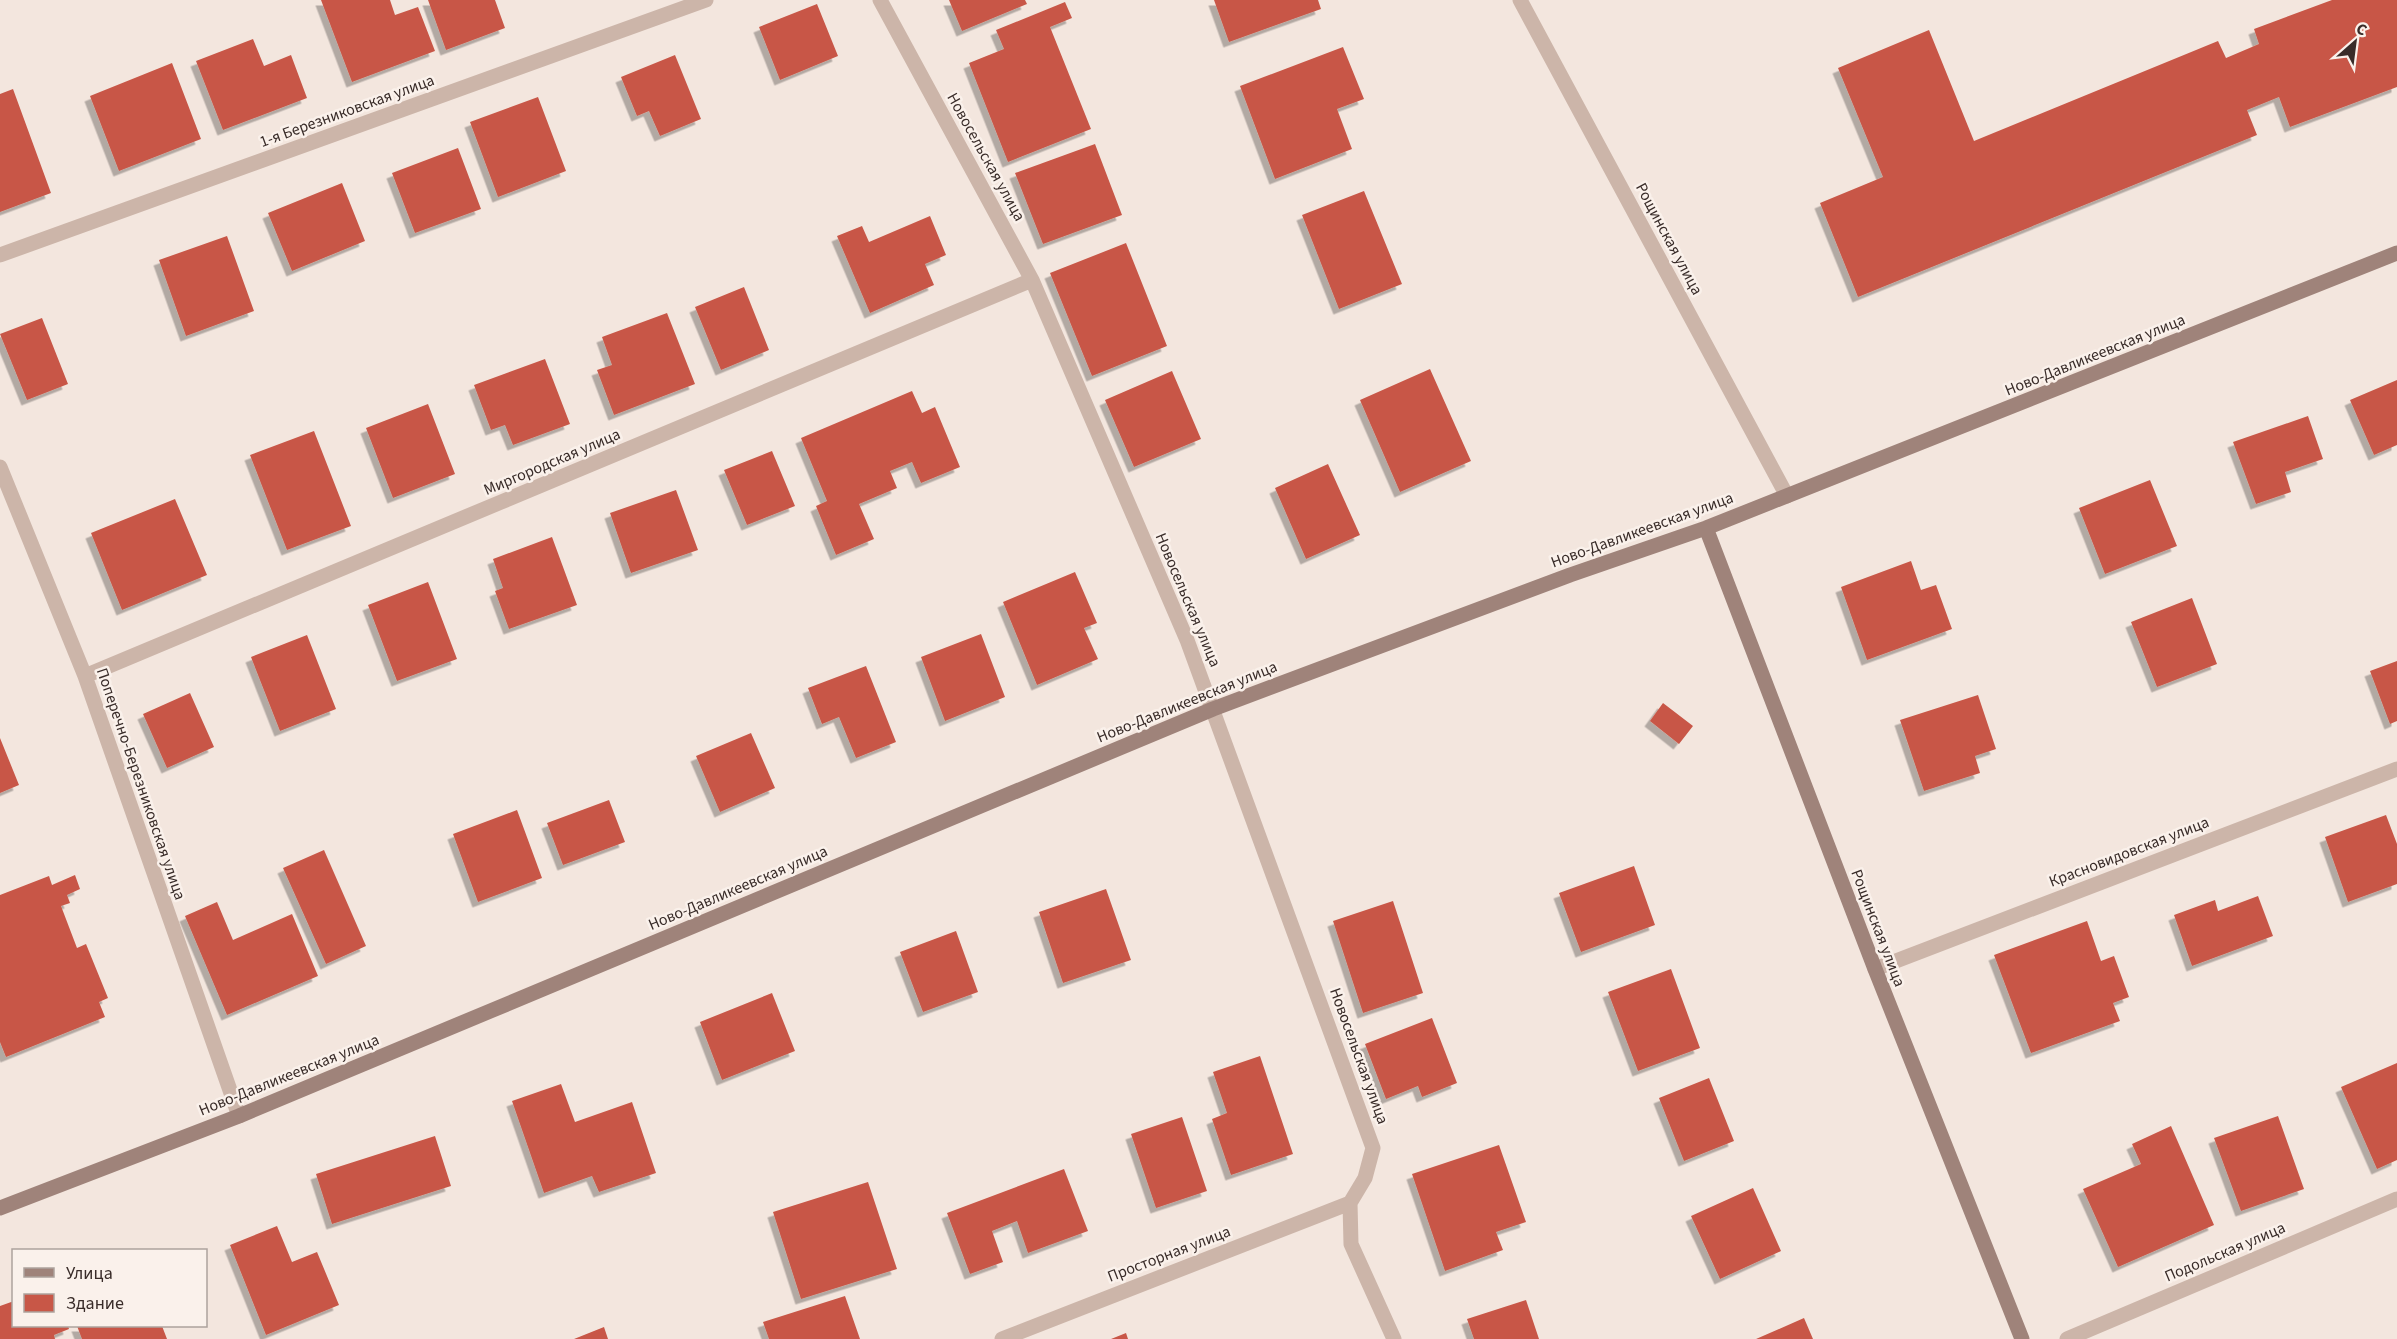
<svg xmlns="http://www.w3.org/2000/svg" width="2397" height="1339" font-family="'Source Sans 3',sans-serif">
<style>
.building{fill:#c85747;filter:url(#shadow)}
.lines{fill:none;stroke-linecap:round;stroke-linejoin:round}
.street{stroke:#ccb5a9;stroke-width:15}
.secondary{stroke:#9f837a;stroke-width:15}
.labels{text-anchor:middle;dominant-baseline:central;stroke-width:5;stroke-linejoin:round;paint-order:stroke}
.street-label{font-size:16px;fill:#392c29;stroke:#faf1eb}
</style>
<defs>
<filter id="shadow"><feDropShadow dx="-5.5" dy="5.5" stdDeviation="0" flood-color="#0004"/></filter>
</defs>
<rect width="100%" height="100%" fill="#f3e6de"/>
<!-- building -->
<path class="building" d="M321 0H390L395 15 418 7 435 51 352 82Z
M428 0H495L505 28 446 50Z
M949 0H1025L1027 4 962 31Z
M1214 0H1318L1321 9 1229 42Z
M2332 0H2397V87L2290 127 2279 97 2247 110 2257 135 1858 297 1820 203 1883 177 1838 68 1929 30 1974 141 2218 41 2226 58 2259 44 2254 29Z
M1065 2 1072 18 1050 27 1091 129 1008 162 969 63 1004 49 996 30Z
M817 4 838 56 780 80 759 27Z
M253 39 264 66 291 55 307 98 223 130 196 61Z
M1343 47 1364 99 1337 109 1352 149 1275 179 1240 86Z
M675 55 701 119 660 136 649 111 637 116 621 77Z
M172 63 201 139 119 171 90 96Z
M13 89 51 193 0 212V94Z
M538 97 566 171 498 197 470 122Z
M1095 144 1122 215 1043 244 1015 173Z
M458 148 481 209 415 233 392 173Z
M342 183 365 241 292 271 268 213Z
M1364 191 1402 284 1339 309 1302 215Z
M930 216 946 255 925 264 934 285 870 313 837 236 862 226 869 242Z
M227 236 254 311 186 336 159 260Z
M1126 243 1167 346 1092 376 1050 273Z
M744 287 769 350 721 370 695 307Z
M667 313 695 384 614 415 597 370 612 365 602 337Z
M42 318 68 384 27 400 0 334Z
M545 359 570 424 513 445 505 425 491 430 474 385Z
M1430 369 1471 461 1400 492 1360 400Z
M1172 371 1201 439 1134 467 1105 400Z
M2397 380V445L2374 455 2350 400Z
M912 391 922 413 935 407 960 467 921 483 912 462 890 471 897 488 859 504 874 539 836 555 816 506 827 501 801 438Z
M428 404 455 474 393 498 366 428Z
M2308 416 2323 459 2285 472 2291 492 2256 504 2233 442Z
M314 431 351 526 287 550 250 455Z
M772 451 795 506 747 525 724 470Z
M1328 464 1360 535 1306 559 1275 488Z
M2150 480 2177 546 2105 574 2079 508Z
M676 490 698 550 631 573 610 513Z
M175 499 207 575 122 610 91 533Z
M552 537 577 605 509 629 495 591 503 588 493 559Z
M1911 561 1921 590 1936 585 1952 629 1867 660 1841 587Z
M1075 572 1097 623 1084 628 1098 659 1037 685 1003 602Z
M428 582 457 659 397 681 368 605Z
M2192 598 2217 664 2157 687 2131 622Z
M981 634 1005 697 945 721 921 657Z
M307 635 336 709 280 731 251 657Z
M2397 661V721L2390 724 2370 671Z
M866 666 896 742 856 758 839 717 822 724 808 688Z
M190 693 214 747 167 768 143 714Z
M1978 695 1996 749 1975 756 1980 773 1924 791 1900 720Z
M1663 703 1693 726 1679 744 1650 721Z
M751 733 775 788 720 812 696 756Z
M0 738 19 785 0 793Z
M609 800 625 842 563 865 547 823Z
M517 810 542 878 478 902 453 834Z
M2386 815 2397 844V884L2348 902 2325 837Z
M324 850 366 946 326 964 283 868Z
M1634 866 1655 925 1581 952 1559 893Z
M75 875 80 889 67 895 70 903 61 906 77 948 86 944 108 998 99 1002 105 1017 6 1057 0 1042V895L49 876 52 885Z
M1106 889 1131 960 1063 983 1039 912Z
M2258 896 2273 936 2192 966 2174 915 2215 900 2218 911Z
M1393 901 1423 993 1363 1013 1333 921Z
M217 902 233 940 292 914 318 976 227 1015 185 916Z
M2087 921 2101 961 2114 956 2129 997 2113 1003 2120 1021 2031 1053 1994 955Z
M956 931 978 992 923 1012 900 952Z
M1671 969 1700 1048 1638 1071 1608 992Z
M772 993 795 1051 722 1080 700 1022Z
M1432 1018 1457 1083 1422 1097 1418 1086 1386 1099 1365 1044Z
M1260 1056 1293 1154 1231 1175 1212 1119 1227 1113 1213 1072Z
M2397 1063V1160L2377 1169 2341 1087Z
M1709 1078 1734 1141 1684 1161 1659 1098Z
M561 1084 575 1122 632 1102 656 1173 599 1192 592 1176 544 1193 512 1101Z
M2278 1116 2304 1189 2241 1211 2214 1138Z
M1182 1117 1207 1191 1156 1208 1131 1134Z
M2171 1126 2214 1225 2118 1267 2083 1189 2141 1164 2132 1144Z
M435 1136 451 1186 332 1224 316 1174Z
M1499 1145 1526 1222 1496 1232 1503 1250 1445 1271 1412 1174Z
M1064 1169 1088 1231 1028 1253 1017 1221 992 1231 1003 1262 970 1274 947 1213Z
M868 1182 897 1269 801 1299 773 1212Z
M1753 1188 1781 1251 1720 1279 1691 1216Z
M277 1226 292 1262 317 1252 339 1305 266 1335 230 1245Z
M845 1296 860 1339H769L763 1322Z
M1526 1300 1539 1339H1474L1467 1319Z
M14 1301V1326H68L69 1329 54 1335 55 1339H0V1306Z
M1804 1318 1813 1339H1756Z
M77 1326H162L167 1339H82Z
M604 1327 608 1339H574Z
M1126 1333 1128 1339H1111Z"/>
<g class="lines">
<!-- street -->
<path class="street" d="M880 0 1032 280 1187 640 1373 1148 1365 1178 1350 1203 1351 1244 1394 1339
M1520 0 1787 496
M0 255 706 0
M0 467 85 676 239 1116
M85 676 1032 280
M1875 969 2397 769
M1002 1339 1350 1203
M2067 1339 2397 1199"/>
<!-- secondary -->
<path class="secondary" d="M1706 528 1875 969 2022 1339
M0 1208 239 1116 1213 709 1570 575 1706 528 2397 253"/>
</g>
<g class="labels">
<!-- street labels -->
<g class="street-label">
<text transform="translate(347 111) rotate(-20)">1-я Березниковская улица</text>
<text transform="translate(986 157) rotate(61)">Новосельская улица</text>
<text transform="translate(1669 239) rotate(62)">Рощинская улица</text>
<text transform="translate(2095 355) rotate(-22)">Ново-Давликеевская улица</text>
<text transform="translate(552 462) rotate(-23)">Миргородская улица</text>
<text transform="translate(1642 530) rotate(-20)">Ново-Давликеевская улица</text>
<text transform="translate(1188 600) rotate(67)">Новосельская улица</text>
<text transform="translate(1187 702) rotate(-22)">Ново-Давликеевская улица</text>
<text transform="translate(141 784) rotate(71)">Поперечно-Березниковская улица</text>
<text transform="translate(2129 852) rotate(-21)">Красновидовская улица</text>
<text transform="translate(738 888) rotate(-23)">Ново-Давликеевская улица</text>
<text transform="translate(1878 928) rotate(69)">Рощинская улица</text>
<text transform="translate(1359 1056) rotate(70)">Новосельская улица</text>
<text transform="translate(289 1075) rotate(-22)">Ново-Давликеевская улица</text>
<text transform="translate(2225 1252) rotate(-23)">Подольская улица</text>
<text transform="translate(1169 1254) rotate(-21)">Просторная улица</text>
</g>
</g>
<!-- legend -->
<rect x="12" y="1249" width="195" height="78" fill="#faf1eb" stroke="#ada29d" stroke-width="1.5"/>
<rect x="24" y="1268" width="30" height="9" fill="#9f837a" stroke="#ada29d" stroke-width="1.5"/>
<text x="66" y="1279" font-size="18" fill="#392c29">Улица</text>
<rect x="24" y="1294" width="30" height="18" fill="#c85747" stroke="#ada29d" stroke-width="1.5"/>
<text x="66" y="1309" font-size="18" fill="#392c29">Здание</text>
<!-- north arrow -->
<g transform="translate(2355 42) rotate(28)" stroke="#faf1eb" stroke-width="4.5" paint-order="stroke">
<path d="M0-4.5L10 22L0 15L-10 22Z" fill="#392c29"/>
<text y="-9" font-size="16" font-weight="bold" text-anchor="middle" fill="#392c29">С</text>
</g>
</svg>
